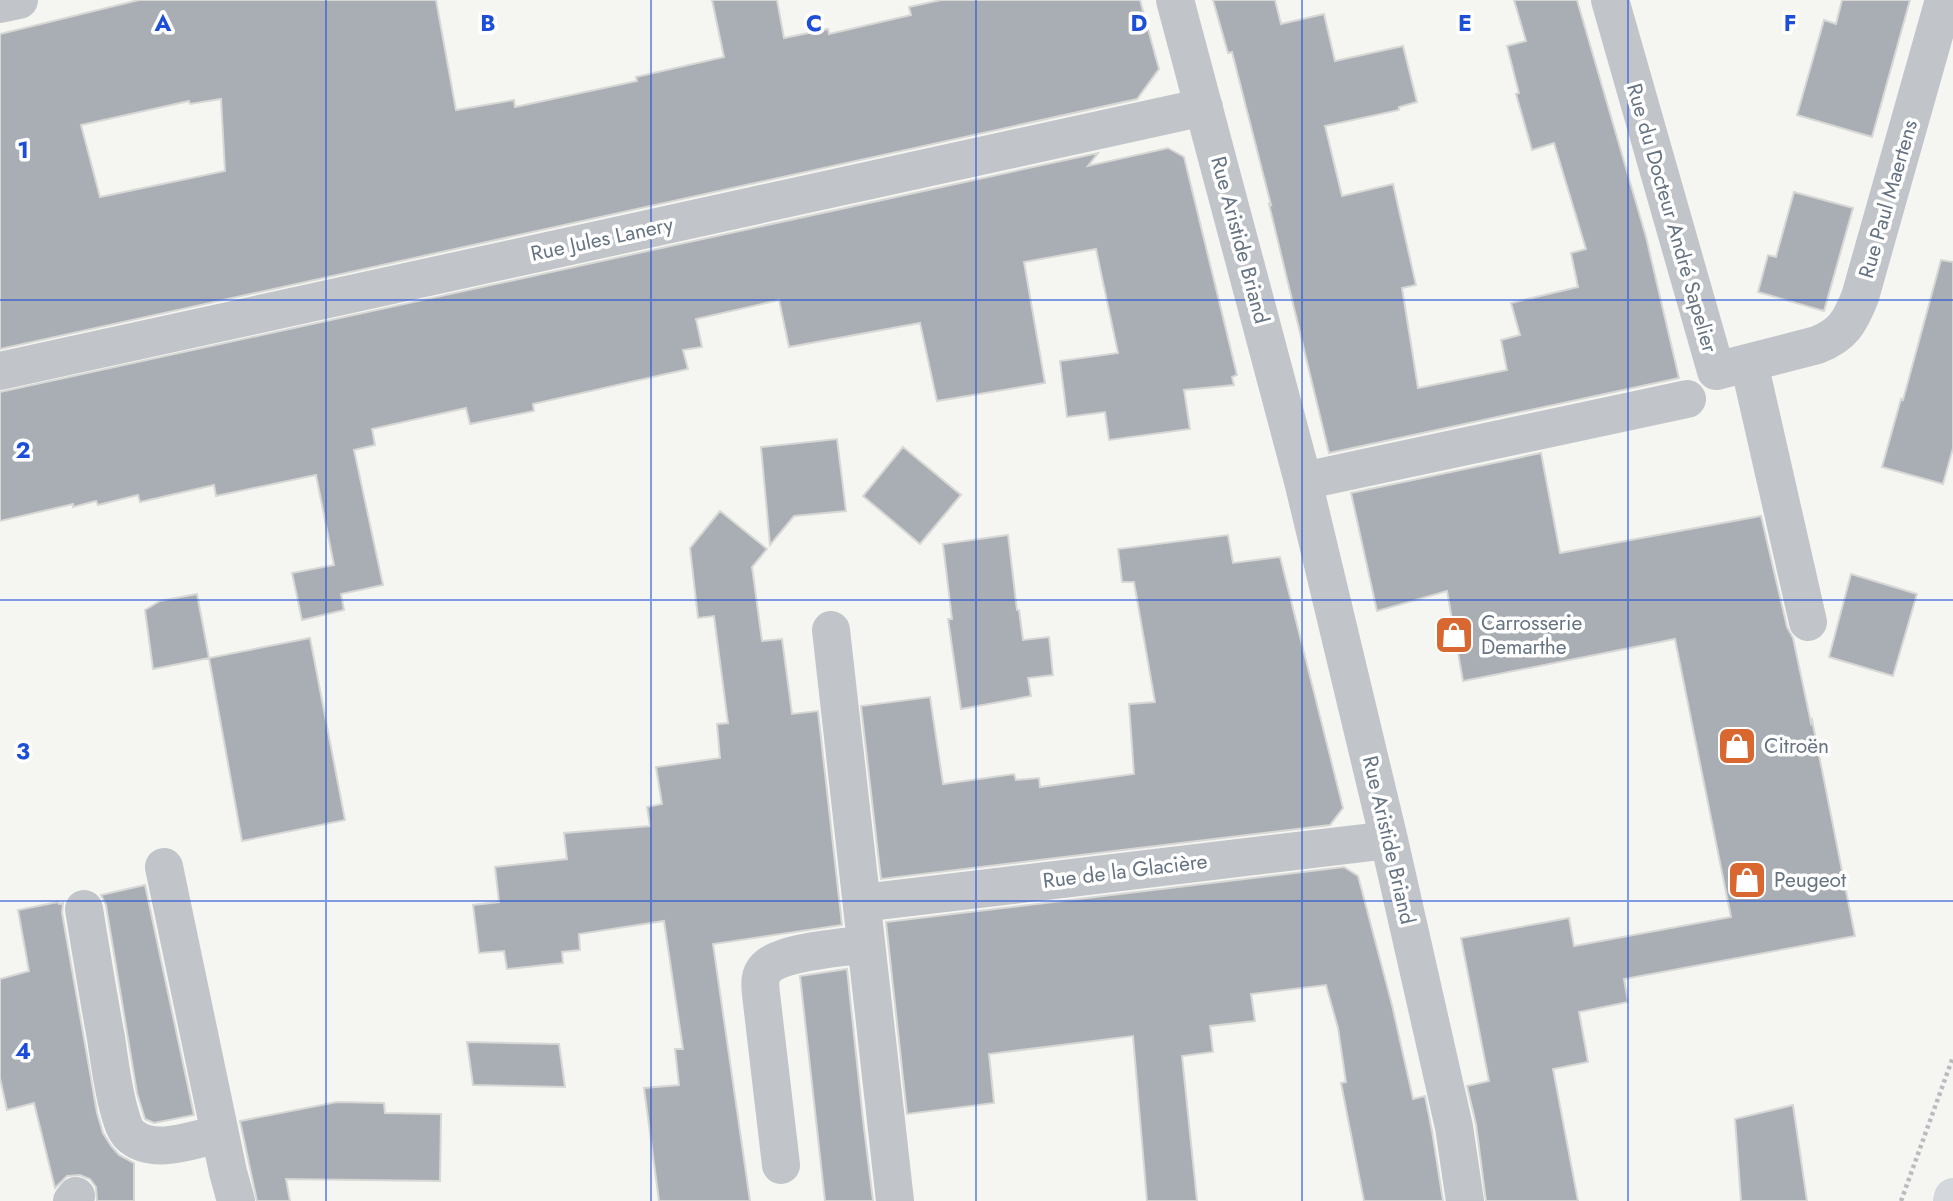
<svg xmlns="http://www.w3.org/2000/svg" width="1953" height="1201" font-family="Jost,sans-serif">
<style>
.building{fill:#a8aeb4;stroke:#d7d7d5;stroke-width:2;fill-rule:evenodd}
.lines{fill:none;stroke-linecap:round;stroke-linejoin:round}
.path{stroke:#b9bbbe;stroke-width:4.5;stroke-dasharray:3.5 3.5;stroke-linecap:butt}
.minor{stroke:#c1c4c8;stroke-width:38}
.major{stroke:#d4d8dc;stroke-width:38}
.grid{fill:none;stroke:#1d4ed8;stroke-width:2;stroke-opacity:0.55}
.labels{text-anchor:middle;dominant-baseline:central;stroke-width:7;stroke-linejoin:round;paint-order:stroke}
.street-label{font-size:21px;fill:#667382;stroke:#fff}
.poi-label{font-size:21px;fill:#667382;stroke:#fff;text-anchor:start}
.grid-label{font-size:23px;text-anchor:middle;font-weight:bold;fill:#1d4ed8;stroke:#fff;stroke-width:7;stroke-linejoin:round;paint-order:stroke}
</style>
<rect width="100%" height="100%" fill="#f5f6f2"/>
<!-- building -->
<path class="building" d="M139 0H436L456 110 514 100 515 107 637 81 636 77 724 57 712 0H777L784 38 828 29 829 34 911 15 909 7 941 0H1140L1159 69 1137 99 0 349V34ZM221 99 225 171 100 197 81 125 189 101 190 104Z
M1213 0H1275L1281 24 1324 14 1335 61 1403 46 1417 102 1399 107V110L1325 126 1342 196 1393 184 1416 285 1402 288 1418 388 1507 370 1501 340 1520 335 1511 303 1578 287 1571 253 1586 249 1554 143 1532 150 1516 94 1519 93 1507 46 1526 41 1514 0H1577L1646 237 1679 378 1329 453 1269 204 1271 205 1232 52 1228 53Z
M1842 0H1910L1872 137 1797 115 1824 20 1836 24Z
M1168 148 1184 157 1237 375 1232 377 1234 385 1184 390 1190 429 1109 440 1105 412 1067 417 1060 361 1118 353 1096 249 1024 262 1045 383 937 401 920 323 789 347 779 300 696 319 702 347 683 350 688 369 533 404 534 411 470 424 466 408 372 429 375 445 354 450 383 585 341 594 344 610 302 620 292 573 334 565 316 475 216 496 214 485 140 502 138 495 98 505 96 501 73 507V504L0 521V392L1098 153 1088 166Z
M1794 192 1853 208 1824 311 1758 292 1768 255 1776 257Z
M1941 260 1953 262V448L1943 484 1882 467 1901 399 1903 400Z
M837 439 846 511 794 516 770 545 761 447Z
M903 447 961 495 920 544 863 496Z
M1541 453 1560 553 1761 516 1787 627 1793 638 1811 723 1812 720 1855 936 1624 979 1628 1002 1579 1012 1588 1062 1553 1069 1578 1201H1486L1476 1124 1467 1086 1489 1081 1461 938 1569 918 1574 946 1731 917 1675 639 1463 681 1447 591 1377 611 1351 493Z
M720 511 767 549 752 567 762 641 782 639 792 714 818 711 842 925 713 944 750 1201H659L644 1088 679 1085 675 1049H683L664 921 579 934 580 950 562 952 563 963 507 969 504 951 479 953 473 905 499 902 495 867 567 859 564 833 650 826 647 807 662 804 656 767 720 758 717 724 728 723 714 616 698 618 690 548Z
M1008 535 1017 610H1019L1023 640 1049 637 1053 675 1028 678 1031 696 961 709 948 619H952L943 544Z
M1228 535 1233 563 1280 557 1343 808 1330 825 881 879 861 706 930 697 943 784 1014 774 1016 780 1039 778 1040 787 1134 774 1129 704 1155 702 1134 582H1122L1118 549Z
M1851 574 1917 594 1893 676 1829 657Z
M197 594 209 658 153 669 145 610 160 601Z
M310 638 345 820 242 841 209 658Z
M1344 867 1358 876 1392 1005 1413 1099 1425 1096 1432 1131 1443 1201H1364L1341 1083 1346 1082 1338 1028 1326 985 1251 994 1255 1021 1210 1026 1213 1052 1182 1056 1197 1201H1147L1133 1036 989 1054 994 1103 907 1114 886 922Z
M145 885 194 1115 154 1123 145 1119 137 1093 106 905 101 895Z
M58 902 59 904 63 903 62 913 97 1113 103 1133 111 1146 119 1155 134 1163V1201H97L96 1187 90 1179 80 1175 67 1176 55 1188 34 1103 7 1110 0 1078V979L29 971 18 910Z
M847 969 863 1120 873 1201H825L800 976Z
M467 1042 559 1044 565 1087 473 1085Z
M337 1102 384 1103 385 1113 441 1114 440 1181 286 1179 290 1201H257L240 1121Z
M1793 1105 1807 1201H1741L1735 1119Z"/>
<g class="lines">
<!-- path -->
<path class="path" d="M1901 1201 1953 1057"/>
<!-- minor -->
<path class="minor" d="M1175 0 1303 481 1389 840 1454 1127 1465 1201
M1610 0 1716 371 1817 345C1843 335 1850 322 1860 297L1944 0
M0 4 19 0
M1749 363 1808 622
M0 371 1204 107
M1303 481 1687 399
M831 630 895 1201
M164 867 228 1172 236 1201
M862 903 1389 840
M84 909C91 952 98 995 106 1038 110 1064 113 1092 121 1117 123 1124 126 1132 131 1136 155 1156 194 1139 220 1134
M781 1165 761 994C760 985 759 975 766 968 782 951 842 948 866 944
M72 1201 76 1196"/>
<!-- major -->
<path class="major" d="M1952 1201 1953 1197"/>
</g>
<!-- grid -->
<path class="grid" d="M326 0V1201M651 0V1201M976 0V1201M1302 0V1201M1628 0V1201M0 300H1953M0 600H1953M0 901H1953"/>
<!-- icons -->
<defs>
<symbol id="shop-square" viewBox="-11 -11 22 22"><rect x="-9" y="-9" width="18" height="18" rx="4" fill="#d86730" stroke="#fff"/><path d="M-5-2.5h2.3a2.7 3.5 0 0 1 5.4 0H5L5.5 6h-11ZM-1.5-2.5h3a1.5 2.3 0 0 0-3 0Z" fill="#fff"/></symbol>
</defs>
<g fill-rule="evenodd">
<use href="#shop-square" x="1432" y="613" width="44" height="44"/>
<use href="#shop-square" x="1715" y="724" width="44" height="44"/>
<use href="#shop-square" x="1725" y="858" width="44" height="44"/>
</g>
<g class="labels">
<!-- street labels -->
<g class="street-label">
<text transform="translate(1888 199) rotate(-74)">Rue Paul Maertens</text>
<text transform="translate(1672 218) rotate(74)">Rue du Docteur André Sapelier</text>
<text transform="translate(602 239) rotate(-12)">Rue Jules Lanery</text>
<text transform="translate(1240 240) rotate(75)">Rue Aristide Briand</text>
<text transform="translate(1389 840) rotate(77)">Rue Aristide Briand</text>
<text transform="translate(1125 871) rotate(-7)">Rue de la Glacière</text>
</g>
<!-- poi labels -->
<g class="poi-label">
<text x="1481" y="623">Carrosserie<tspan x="1481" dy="24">Demarthe</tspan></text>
<text x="1764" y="746">Citroën</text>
<text x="1774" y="880">Peugeot</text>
</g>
</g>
<g class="grid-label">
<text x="163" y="31">A</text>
<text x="488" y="31">B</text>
<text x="814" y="31">C</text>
<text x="1139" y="31">D</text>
<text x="1465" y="31">E</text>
<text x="1790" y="31">F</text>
<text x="23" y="158">1</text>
<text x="23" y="458">2</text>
<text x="23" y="759">3</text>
<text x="23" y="1059">4</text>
</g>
</svg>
